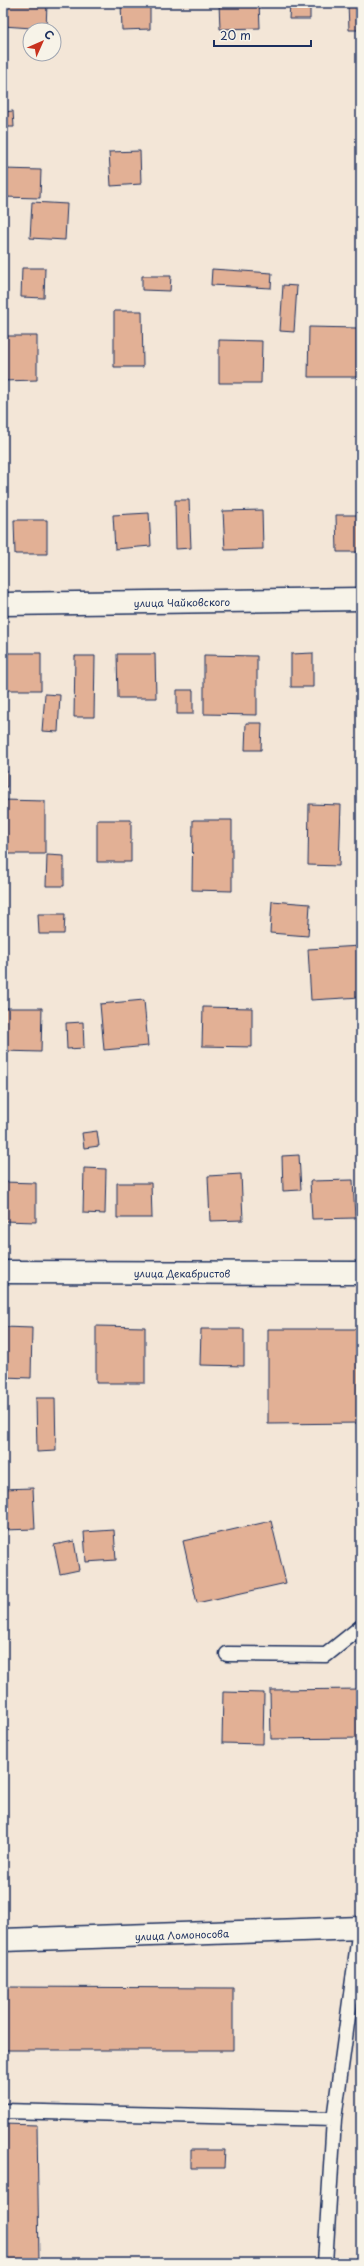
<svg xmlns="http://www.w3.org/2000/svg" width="364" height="2266" font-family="'Playpen Sans',sans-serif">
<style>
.building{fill:#e2b095;stroke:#1b2f5e}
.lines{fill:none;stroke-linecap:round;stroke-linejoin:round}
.service-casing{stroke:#1b2f5e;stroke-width:17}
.minor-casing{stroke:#1b2f5e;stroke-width:25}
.service{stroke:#f7f3e8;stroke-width:14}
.minor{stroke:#f7f3e8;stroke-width:22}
.labels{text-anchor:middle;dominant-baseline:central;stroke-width:3.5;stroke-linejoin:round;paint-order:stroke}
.street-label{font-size:10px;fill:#1b2f5e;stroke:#f7f3e8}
</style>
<rect width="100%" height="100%" fill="#f3e6d7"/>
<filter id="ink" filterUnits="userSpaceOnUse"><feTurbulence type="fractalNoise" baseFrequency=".025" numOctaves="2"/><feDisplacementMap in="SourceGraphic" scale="8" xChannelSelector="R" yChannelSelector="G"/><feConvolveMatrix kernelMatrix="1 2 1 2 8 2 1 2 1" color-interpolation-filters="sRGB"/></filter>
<g filter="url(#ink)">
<!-- building -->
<path class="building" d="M3 3H47L46 29 3 26Z
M121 3H150V29L122 30Z
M219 3H259L260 28 220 29Z
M290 3H310V19H289Z
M348 3H361V30H349Z
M13 111 14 127H3V112Z
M140 151 141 184 111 186 109 152Z
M3 169 41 170 40 198 3 197Z
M32 202 67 204 65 240 30 238Z
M22 268H45L44 298 21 297Z
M212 269 272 273 271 288 211 285Z
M142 276H171L170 291 142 290Z
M283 285 297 286 294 332 280 331Z
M114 311H142L143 367H114Z
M309 327 357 328V377H308Z
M3 336H37V380L3 381Z
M219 340 262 341 261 383H219Z
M175 500H189L191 548 176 549Z
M262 510 263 549 225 550 223 511Z
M149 513 151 546 115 549 113 515Z
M336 515H361V552H337Z
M14 520H47V554H15Z
M3 653H41V690H3Z
M313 653V687H291V654Z
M117 654H155L156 698H118Z
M204 655 257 656V715L204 714Z
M75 656H95L94 717H74Z
M177 690H193V714H177Z
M45 694 60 695 58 732 42 731Z
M246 723H262L261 750H245Z
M3 771H7V787H3Z
M3 800 45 801V854H3Z
M309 804 341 805 339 866 308 865Z
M97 820H131V862H97Z
M193 820H232V891L192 890Z
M47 855 64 856V886H46Z
M272 901 310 904 308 936 270 933Z
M38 914H65L64 934H39Z
M361 946V997L311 1000 308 949Z
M144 1000 148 1046 104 1050 100 1004Z
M203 1007 252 1008V1047L202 1046Z
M3 1008H42L41 1052 3 1051Z
M83 1022 84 1048 67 1049 66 1023Z
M97 1131 99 1146 84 1148 82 1133Z
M299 1155 301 1190 283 1191 282 1156Z
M84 1168 106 1169 105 1214 83 1213Z
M241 1174 243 1220 210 1221 208 1176Z
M353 1180 355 1218 312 1219 310 1181Z
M3 1182 36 1183V1222L3 1221Z
M117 1183H151L152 1218H117Z
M96 1326 145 1327V1383H96Z
M3 1327 32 1328 31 1378 3 1377Z
M201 1329H244V1366L200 1365Z
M268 1329H359L361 1423 268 1424Z
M359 1329H361V1416Z
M36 1398H55L56 1451 37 1452Z
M33 1488 35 1529 3 1530V1489Z
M271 1521 286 1583 197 1603 183 1541Z
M114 1530 116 1560 86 1562 84 1532Z
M74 1541 79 1570 60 1574 54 1545Z
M361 1689V1738L271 1739 270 1690Z
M223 1692 264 1693 263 1744 222 1743Z
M3 1987 233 1988V2050H3Z
M3 2124 37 2125 39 2263H3Z
M191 2150H225L224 2168H191Z"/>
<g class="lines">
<defs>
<path id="service" d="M227 1654 326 1655 361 1627
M3 2111 334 2119
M325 2263 334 2119 360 1928"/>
<g id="minor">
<path id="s1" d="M3 604 361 599"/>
<path id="s2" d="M3 1272 361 1273"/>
<path id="s3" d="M3 1940 361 1928"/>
</g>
</defs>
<!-- service casing -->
<use href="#service" class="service-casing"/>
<!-- minor casing -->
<use href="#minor" class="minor-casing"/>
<!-- service -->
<use href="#service" class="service"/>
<!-- minor -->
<use href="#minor" class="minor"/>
</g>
</g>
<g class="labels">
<!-- street labels -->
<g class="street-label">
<text stroke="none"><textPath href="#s1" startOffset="179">улица Чайковского</textPath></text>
<text stroke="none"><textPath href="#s2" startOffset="179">улица Декабристов</textPath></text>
<text stroke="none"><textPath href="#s3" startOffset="179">улица Ломоносова</textPath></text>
</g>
</g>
<!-- margin -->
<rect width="364" height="2266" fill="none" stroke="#f7f3e8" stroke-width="16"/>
<rect x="8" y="8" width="348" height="2250" fill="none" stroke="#1b2f5e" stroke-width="1.5" filter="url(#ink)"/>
<!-- north arrow -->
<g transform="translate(42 42) rotate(45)"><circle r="19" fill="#f7f3e8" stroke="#9fa5b1"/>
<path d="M0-3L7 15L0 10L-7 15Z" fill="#c8321e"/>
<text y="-6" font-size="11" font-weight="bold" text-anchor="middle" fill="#1b2f5e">С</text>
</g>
<!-- scale -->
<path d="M214 40v6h97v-6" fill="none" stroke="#1b2f5e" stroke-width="2"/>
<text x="220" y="40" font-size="12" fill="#1b2f5e" stroke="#f7f3e8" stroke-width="3" paint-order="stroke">20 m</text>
</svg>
